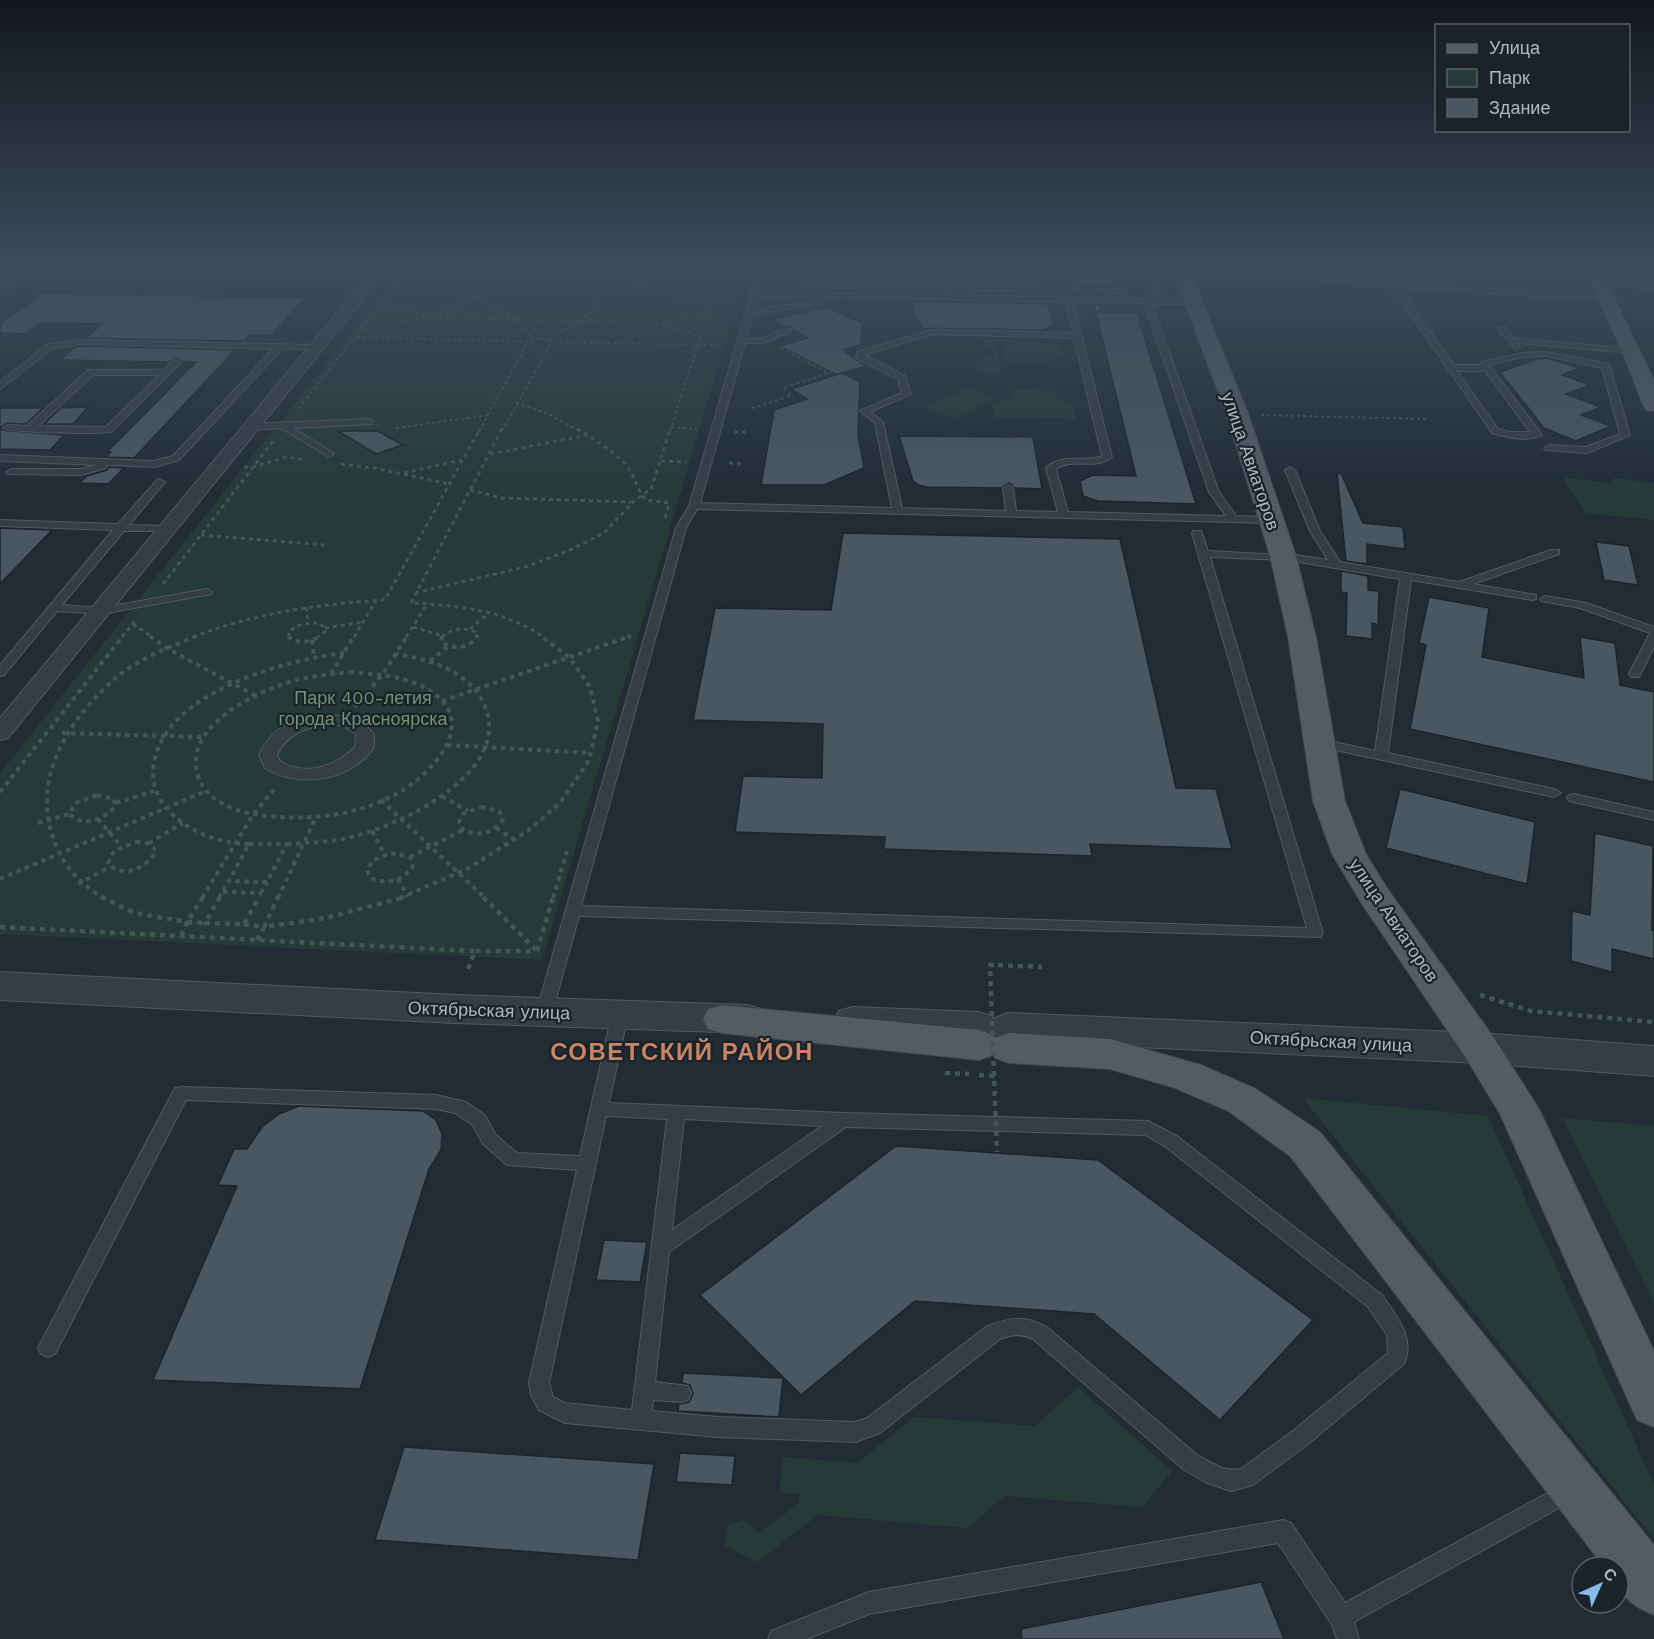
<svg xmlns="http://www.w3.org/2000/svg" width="1654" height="1639" font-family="'Work Sans',sans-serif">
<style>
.green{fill:#263a38}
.building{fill:#4a5660;stroke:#1c242c;stroke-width:1.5}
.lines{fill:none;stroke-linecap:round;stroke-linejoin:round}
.service-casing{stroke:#525b63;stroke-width:2}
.pedestrian-casing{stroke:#525b63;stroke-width:2}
.minor-casing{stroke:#525b63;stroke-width:2}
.tertiary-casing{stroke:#525b63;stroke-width:2}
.primary-casing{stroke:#3e464f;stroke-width:2}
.path-far3{stroke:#455657;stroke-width:2;stroke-dasharray:3 3;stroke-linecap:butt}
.path-far2{stroke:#455657;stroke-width:3;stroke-dasharray:4 4;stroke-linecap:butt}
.path-far1{stroke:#455657;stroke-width:4;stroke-dasharray:4.5 4.5;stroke-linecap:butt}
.path{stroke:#455657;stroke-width:4.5;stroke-dasharray:5 5;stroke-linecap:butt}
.service{fill:#353d45;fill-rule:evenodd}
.pedestrian{fill:#353d45;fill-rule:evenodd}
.minor{fill:#353d45;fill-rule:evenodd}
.tertiary{fill:#353d45;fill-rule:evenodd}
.primary{fill:#535c65;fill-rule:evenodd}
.path-bridge{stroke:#455657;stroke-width:4.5;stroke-dasharray:5 5;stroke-linecap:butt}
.labels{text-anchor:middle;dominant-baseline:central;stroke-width:4.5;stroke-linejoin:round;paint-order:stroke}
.street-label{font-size:18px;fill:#afb8c2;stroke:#1a222a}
.park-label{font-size:18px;fill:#709675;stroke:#1a222a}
.district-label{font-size:24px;font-weight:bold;letter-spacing:1.5px;fill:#c98563;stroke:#1a222a}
</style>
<rect width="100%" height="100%" fill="#212c35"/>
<!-- green -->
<path class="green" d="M404 266H748L542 960 0 934V773Z
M982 339H996L1001 375 977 374 976 361 997 353 982 347Z
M1009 341 1059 344 1064 355 1047 362 1006 364 1004 344Z
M968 388 997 399 953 418 924 407Z
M1012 390 1055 391 1056 399 1074 407 1076 419 996 418 993 416V405L1012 397Z
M1562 477 1612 483 1613 478 1654 483V520L1586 513Z
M1303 1098 1488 1116 1654 1484V1539Z
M1562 1118 1654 1126V1304Z
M1078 1387 1172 1471 1143 1507 1004 1496 968 1528 818 1515 757 1562 724 1545 728 1525 744 1520 759 1533 799 1503V1494L779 1493 783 1457 858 1463 914 1417 1035 1426Z"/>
<!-- building -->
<path class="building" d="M1084 266H1123L1112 287 1073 285Z
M916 272 1039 274 1043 285 915 283Z
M42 293 306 298 271 335H250L244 341 86 338 102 324 40 323 26 334 0 333V324Z
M913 301 1048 304 1054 324 1044 330 923 328 912 311Z
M1094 305H1102L1098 312 1137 313 1196 504 1098 501 1083 496 1080 481 1093 475 1136 476Z
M826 307 862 323 861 345 843 350 866 366 842 373 860 382 858 435 864 468 824 485H761L774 410 807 399 791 389 842 373 837 375 780 346 808 338 795 331 790 326 786 327 771 320Z
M81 346 235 350 134 458 106 457 111 452H107L196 362H183L175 358 169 362 60 360 75 347Z
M1547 358 1580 368 1562 375 1590 385 1566 394 1601 407 1581 415 1611 426 1576 441 1544 428 1500 372 1537 359Z
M88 407 73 424H44L61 408Z
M0 408H43L26 424 7 423 1 427 2 430 64 435 50 450 0 449Z
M338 431H378L403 445 376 454Z
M899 436 1033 437 1042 489 1015 488 1009 483 1001 488 927 487 918 485 913 481Z
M109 467 124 468 108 484 79 483 87 476 107 470Z
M1341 473 1363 523 1403 527 1405 549 1367 544V564L1346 561 1337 474Z
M0 528 52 530 0 584Z
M843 533 1120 539 1176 788 1216 789 1232 849 1090 844 1092 856 884 849 885 837 735 832 743 776 822 778 823 724 693 720 715 608 831 610Z
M1596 542 1629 546 1638 585 1604 580Z
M1341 571 1368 576V590L1379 591 1378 625 1372 623V639L1346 636 1347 593 1341 592Z
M1429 597 1489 608 1482 657 1584 678 1580 637 1615 643 1620 685 1654 692V782L1410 729 1426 645 1419 643Z
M1400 789 1535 822 1527 884 1386 848Z
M1595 833 1653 846 1652 930 1654 931V959L1612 949V972L1571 961 1572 911 1590 915Z
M299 1106 423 1111 436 1120 442 1134 441 1150 429 1169 360 1389 153 1380 237 1186 218 1185 234 1149H247L262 1127 279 1114Z
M896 1146 1098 1160 1313 1320 1220 1420 1094 1314 915 1301 801 1395 700 1295Z
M604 1240 647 1242 640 1282 596 1280Z
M683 1373 783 1378 779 1417 678 1411 679 1404 689 1402 693 1394 690 1385 682 1383Z
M404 1447 654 1464 638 1560 375 1540Z
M680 1453 735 1456 732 1485 676 1482Z
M1261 1582 1284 1639H1022L1021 1629Z"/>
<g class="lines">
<defs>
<path id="service" d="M178 266H194L147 274 17 279 13 277 17 275 147 270Z
M757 266H764L759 292 1124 298 1121 293 832 288 798 285 795 275 803 266H809L803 275 804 281 832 284 1123 289 1131 299H1154L1144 266H1151L1162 299 1193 300 1197 302 1193 304H1152L1219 492 1236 516 1272 517 1277 520 1272 523 697 509 686 528 581 906 1307 928 1192 533 1193 531H1201L1208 551 1279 555 1283 553 1328 560 1310 531 1285 470 1290 467 1295 470 1320 531 1340 562 1459 582 1551 550H1559V554L1473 584 1536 595V599L1532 600 1411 580 1388 753 1554 789 1561 793 1554 797 1317 746 1315 743 1317 740 1321 739 1375 751 1400 579 1287 560 1210 557 1323 933 1321 937 579 916 552 1013 550 1017H538L536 1013 676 528 689 506 751 294ZM758 296 1066 302 1073 333 932 330 857 352 856 358 898 379 902 393 860 411 875 423 892 508 700 503 745 343H764L793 330 789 328 760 339H746L753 315 820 303 816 301 754 310ZM1073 302 1144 303 1209 492 1226 516 1068 512 1056 469C1073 457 1095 471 1112 457ZM932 334 1074 338 1102 456C1084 463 1065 453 1048 466L1046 468 1058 512 1016 511 1013 488 1008 485 1003 488 1006 511 902 508 883 422 870 412 911 394 905 376 864 355Z
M870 266 1066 267 1070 269 1066 271 874 268Z
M1256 266H1268L1322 277 1610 297 1611 299 1607 301 1399 287 1454 365H1481V362L1523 353 1547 352 1609 364 1630 435 1587 453 1546 450 1544 448 1549 445 1586 447 1620 434 1602 368 1547 356 1523 357 1489 365 1542 435C1529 443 1506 437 1492 433L1391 286 1322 281ZM1457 371H1485L1530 432H1510L1498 429Z
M1598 279 1654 285V289L1595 283 1594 281Z
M1499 327H1505L1513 338 1632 349 1636 351 1632 353 1517 343 1520 347 1516 349 1499 331Z
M81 340 317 345 321 347 317 349H282L179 460 154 467 107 465 106 468 81 475 8 474 6 472 11 469H81L97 465 0 461V455L154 461 173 456 273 349 81 344 53 348 0 389V382L48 344Z
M174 360 181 362 111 432C98 434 11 433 3 428L8 425 27 426 88 370H164ZM93 375H159L106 427 38 426Z
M369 419 373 422 372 424 293 428 332 452 334 454 329 457 281 428 251 430 246 427 251 424Z
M160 479 165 482 129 525 166 526 171 529 170 531H124L62 605 101 608 207 589 212 592 211 594 101 614 57 611 4 675 0 676V665L113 530 0 526V520L118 524 157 480Z
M1545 596 1586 603 1654 627V647L1639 677H1631L1629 674 1650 633 1580 608 1541 601 1540 599Z
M1574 794 1654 812V820L1569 801 1567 798 1569 795Z
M620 1008 626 1010 628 1014 609 1103 843 1113 1148 1121 1178 1137 1382 1295C1396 1316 1416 1338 1404 1364L1308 1444 1253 1485 1231 1491 1205 1482 1183 1469 1034 1340C1023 1333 1012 1334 1000 1339L880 1433 855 1442 718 1437 565 1423 539 1410 531 1395 529 1383 577 1170 507 1165 483 1144 473 1125 455 1113 436 1109 186 1100 55 1354 48 1357 41 1354 38 1348 41 1342 175 1088 181 1087 436 1095 466 1102 485 1115 495 1134 517 1153 580 1156 612 1014 614 1010ZM606 1116 667 1119 632 1410 565 1403 553 1397 549 1383ZM684 1119 822 1126 672 1230ZM846 1127 1145 1135 1166 1147 1368 1307 1387 1335 1388 1353 1294 1430 1241 1469C1224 1472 1212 1463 1197 1455L1048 1328C1026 1315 1009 1317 986 1327L867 1418 855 1422 718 1417 652 1411 653 1400 681 1402 688 1400 691 1393 688 1386 655 1382 669 1252Z
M1568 1482 1575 1485 1579 1492 1575 1499 1354 1622 1359 1639H1337L1331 1623 1278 1543 869 1614 807 1639H768L771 1631 869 1592 1283 1520 1291 1523 1345 1603Z"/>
<path id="pedestrian" d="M328 714 360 720 374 734V747C352 781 298 789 265 768L259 755C274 723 296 719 328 714ZM328 724 343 726 356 734 355 747C336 766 305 777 280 761L277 755C287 733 306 728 328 724Z"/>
<path id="minor" d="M376 266H390L8 738 0 740V718Z
M0 272 17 273 24 277 17 281 0 280Z"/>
<path id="tertiary" d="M21 266H41L6 293 0 294V281Z
M0 972 456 995 747 1005 761 1009 766 1019 761 1029 747 1033 456 1023 0 1000Z
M853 1007 978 1012 992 1016 993 1019 1008 1013 1480 1033 1654 1046V1076L1480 1063 1008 1041 994 1037 993 1034 978 1040 853 1035 839 1031 834 1021 839 1011Z"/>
<path id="primary" d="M1171 266H1188L1249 416 1296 556 1316 637 1345 801 1366 854 1387 888 1494 1038 1539 1109 1654 1351V1427L1637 1420 1500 1114 1466 1058 1362 904 1332 854 1313 801 1288 637 1270 556 1227 416Z
M1583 266H1599L1654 380V411L1646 410 1643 405 1622 351Z
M722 1005 979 1030 993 1035 995 1038 1009 1033 1110 1039 1201 1065 1256 1089 1320 1132 1654 1545V1615C1629 1605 1618 1595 1618 1567H1604L1290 1156 1228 1111 1175 1088 1110 1069 1009 1063 995 1058 993 1055 979 1060 722 1033 708 1029 703 1019 708 1009Z"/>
</defs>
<!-- service casing -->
<use href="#service" class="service-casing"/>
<!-- pedestrian casing -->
<use href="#pedestrian" class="pedestrian-casing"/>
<!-- minor casing -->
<use href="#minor" class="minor-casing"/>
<!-- tertiary casing -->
<use href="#tertiary" class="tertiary-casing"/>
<!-- primary casing -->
<use href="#primary" class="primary-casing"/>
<!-- path-far3 -->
<path class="path-far3" d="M460 266V280L475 296 514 319 534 339
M665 266 712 280
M605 272 684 300 708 304 732 299
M403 274H421L454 266
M381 304 431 317 475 296
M664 324 701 337
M363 329 431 317 663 324 707 315
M357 337 528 342 540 338 552 342 717 345
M549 339 580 321 592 311 607 266
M781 348 828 373
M516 403 547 413 579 431
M299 408 410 266
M752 408 791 396 783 388 829 373 834 369
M1261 415 1426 419
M671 427 697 429
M396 428 489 415
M479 431 528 342
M502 431 552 342
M670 431 707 315 713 280 708 272 696 266"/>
<!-- path-far2 -->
<path class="path-far2" d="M502 429 411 603C455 605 506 610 543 637
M577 429C591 437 622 456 630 470 636 481 638 491 646 500L669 503 665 519
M734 432H746
M490 454 588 435
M661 461 686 462
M729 463 741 464
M341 464 374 468 449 484
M244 467H253L286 457 307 460
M404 473 461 460
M470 490 502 498 632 502
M201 535 325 545
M163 584 274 440
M415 593 525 567 568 551 604 533 634 501 651 489 670 429
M306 607 308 623
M133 624 152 637
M413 627 442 636
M325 628 363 622
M470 629 489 613
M122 637 135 621
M193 637C254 613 320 604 385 600L480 429
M289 637V631L302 624 319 623 325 628V632L318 637
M354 637 376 601
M406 637 428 603
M442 637C453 627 464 627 478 633L477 637
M627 637 631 636"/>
<!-- path-far1 -->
<path class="path-far1" d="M150 636 168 649 256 696
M288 636C297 645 310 642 321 636
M442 636 441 642C453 650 470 649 477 636
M312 640 314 656
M430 661 448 646
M350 672C376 674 406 676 429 690 482 723 431 775 396 794 355 817 304 821 259 815 237 812 208 802 199 779 179 727 257 691 296 680 314 676 332 674 350 672Z
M331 674 354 636
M442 701 631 636
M355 707 383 674 407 636
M62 733 204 737
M447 745 591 753
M0 792 123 636
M97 795 114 799 115 807C102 820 84 828 69 814L76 803Z
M442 796 468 811
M381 800 485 898
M116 803 154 791
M481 807 499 811 503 819C494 834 478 837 463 830L459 822 463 814Z
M98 819 121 846
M38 823 69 814
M496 828 515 840
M372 831 384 854
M136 842C145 842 151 843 156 851 147 868 123 880 108 863L114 851Z
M149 843 183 823
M249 844H287L267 882 229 881Z
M249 844C218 843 188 832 167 809 155 795 150 777 155 758 171 691 285 660 344 653
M287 844C310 843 333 842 355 836 406 823 514 770 484 704 469 671 429 659 396 654
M391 853 410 857 413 866C403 881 387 885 370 878L367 869 374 860Z
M410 857 463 830
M0 879 206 791
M398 879 408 897
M78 884 110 867
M223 892 261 893 258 898
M261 893 267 882
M105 898C86 889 69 872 60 854 27 790 61 729 109 684 132 661 167 648 197 636
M202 898 253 815 276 787
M219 898 228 881
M278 898 316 817
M400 898 467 869 529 830 560 803 589 760 598 721 590 687 569 657 541 636
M553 898 567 851"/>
<!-- path -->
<path class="path" d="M101 897 135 913 187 922 181 936
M203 897 187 922 205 923
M220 897 205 923 244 924 259 897
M483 897 537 951
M244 924 264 927 278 897
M0 927 475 951
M257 940 264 927 326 918 405 897
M537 951 553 897
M998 965 1042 967
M468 969 475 951H535
M1480 995 1531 1011 1654 1022
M945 1073 969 1074"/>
<!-- service -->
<use href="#service" class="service"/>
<!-- pedestrian -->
<use href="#pedestrian" class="pedestrian"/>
<!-- minor -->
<use href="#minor" class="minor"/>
<!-- tertiary -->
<use href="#tertiary" class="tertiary"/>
<!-- primary -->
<use href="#primary" class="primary"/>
<!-- path-bridge -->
<path class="path-bridge" d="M979 1075 994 1076 997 1152
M994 1076 990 965H998"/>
</g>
<!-- sky -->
<linearGradient id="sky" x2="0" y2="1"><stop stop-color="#12181d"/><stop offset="0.54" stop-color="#3d4b5c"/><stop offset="1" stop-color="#3d4b5c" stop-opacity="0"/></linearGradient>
<rect width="1654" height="495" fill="url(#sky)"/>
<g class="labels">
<!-- street labels -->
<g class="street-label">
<text transform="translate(1251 461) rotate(71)">улица Авиаторов</text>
<text transform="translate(1394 920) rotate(56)">улица Авиаторов</text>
<text transform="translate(489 1010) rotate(2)">Октябрьская улица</text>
<text transform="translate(1331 1041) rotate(3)">Октябрьская улица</text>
</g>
<!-- park labels -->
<g class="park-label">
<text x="363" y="697">Парк 400-летия<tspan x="363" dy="21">города Красноярска</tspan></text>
</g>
<!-- district labels -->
<g class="district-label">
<text x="682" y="1052">СОВЕТСКИЙ РАЙОН</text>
</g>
</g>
<!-- legend -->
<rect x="1435" y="24" width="195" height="108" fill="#1a222a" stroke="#565e67" stroke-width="1.5"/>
<rect x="1447" y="44" width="30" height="9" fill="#535c65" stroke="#565e67" stroke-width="1.5"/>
<text x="1489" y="54" font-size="18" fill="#afb8c2">Улица</text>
<rect x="1447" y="69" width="30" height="18" fill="#263a38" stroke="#565e67" stroke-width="1.5"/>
<text x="1489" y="84" font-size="18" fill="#afb8c2">Парк</text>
<rect x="1447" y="99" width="30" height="18" fill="#4a5660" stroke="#565e67" stroke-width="1.5"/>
<text x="1489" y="114" font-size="18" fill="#afb8c2">Здание</text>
<!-- north arrow -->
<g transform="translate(1600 1585) rotate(45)"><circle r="28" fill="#1a222a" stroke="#565e67" stroke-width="1.5"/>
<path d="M0-4.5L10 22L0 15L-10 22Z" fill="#88baee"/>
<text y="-9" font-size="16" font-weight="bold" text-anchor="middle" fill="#afb8c2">С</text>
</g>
</svg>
